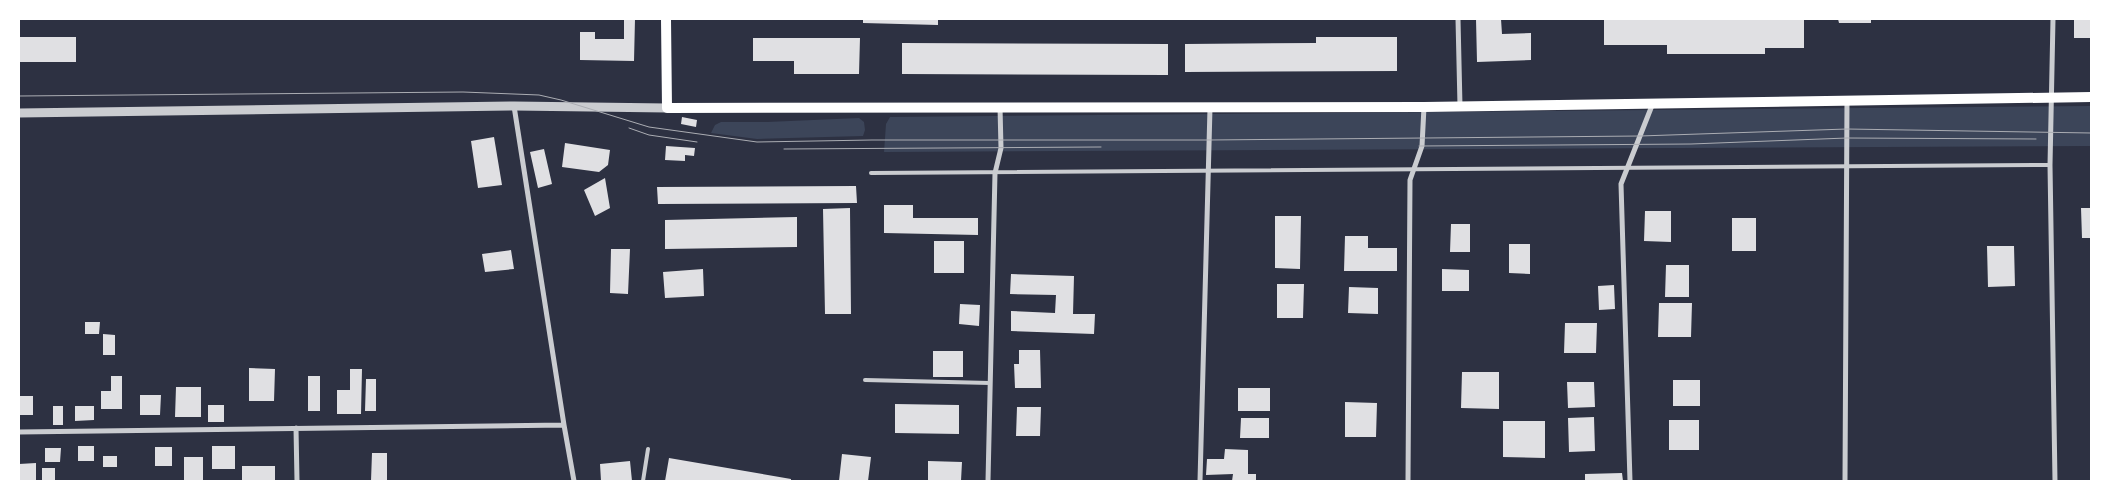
<svg xmlns="http://www.w3.org/2000/svg" width="2110" height="500" font-family="'Exo 2',sans-serif">
<style>
.green{fill:#3c4559}
.building{fill:#e0e0e3}
.lines{fill:none;stroke-linecap:round;stroke-linejoin:round}
.service{stroke:#caccd0;stroke-width:4}
.minor{stroke:#caccd0;stroke-width:5}
.tertiary{stroke:#caccd0;stroke-width:9}
.secondary{stroke:#fff;stroke-width:10}
.tram{stroke:#abadb3;stroke-width:1}
</style>
<rect width="100%" height="100%" fill="#2d3142"/>
<!-- green -->
<path class="green" d="M2091 106V146L884 152 886 124 890 117Z
M859 118 864 122 865 130 863 136 757 139 711 133 715 125 721 122H767Z"/>
<!-- building -->
<path class="building" d="M624 19H635L634 61 580 60V32H595V39H624Z
M863 19H938V25L863 23Z
M1476 19H1501L1502 34 1531 33V60L1477 62Z
M1604 19H1804V48H1765V54H1667V45H1604Z
M1838 19H1871V23H1839Z
M2074 19H2091V38H2074Z
M19 37H76V62H19Z
M1316 37H1397V71L1185 72V44L1316 43Z
M753 38H860L859 74H794V61H753Z
M902 43 1168 44V75L902 74Z
M682 117 697 120 696 127 681 124Z
M494 137 502 185 478 188 471 141Z
M565 143 610 150 608 165 599 172 562 167Z
M666 146 695 148 694 156 685 155V161L665 160Z
M544 149 552 184 538 188 530 152Z
M605 178 610 208 595 216 584 190Z
M856 186 857 203 658 204 657 187Z
M884 205H913V218H978V235L884 233Z
M850 208 851 314H825L823 209Z
M2081 208H2091V238H2082Z
M1645 211H1671V242L1644 241Z
M1275 216H1301L1300 269 1275 268Z
M797 217V247L665 249V220Z
M1732 218H1756V251H1732Z
M1451 224H1470V252H1450Z
M1345 236H1368V248H1397V271H1344Z
M934 241H964V273H934Z
M1509 244H1530V274L1509 273Z
M1987 246H2014L2015 286 1988 287Z
M611 249H630L628 294 610 293Z
M511 250 514 269 485 272 482 254Z
M1666 265H1689V297H1665Z
M703 269 704 296 665 298 663 272Z
M1442 269 1469 270V291H1442Z
M1011 274 1074 276 1073 314H1095L1094 334 1011 331V311L1055 313 1056 295 1010 294Z
M1277 284H1304L1303 318H1277Z
M1614 285 1615 309 1599 310 1598 286Z
M1349 287 1378 288V314L1348 313Z
M1659 303H1692L1691 337H1658Z
M960 304 980 305 979 326 959 324Z
M85 322H100L99 334H85Z
M1565 323H1597L1596 353H1564Z
M103 334 115 335V355H103Z
M1019 350H1040L1041 388H1015L1014 364H1019Z
M933 351H963V377H933Z
M249 368 275 369 274 401H249Z
M350 369H362L361 414H337V390H350Z
M1462 372H1499V409L1461 408Z
M111 376H122V409H101V391H111Z
M308 376H320V411H308Z
M366 379H376V411H365Z
M1673 380H1700V406H1673Z
M1567 382H1594L1595 407 1568 408Z
M176 387H201V417H175Z
M1238 388H1270V411H1238Z
M140 395H161L160 415H140Z
M20 396H33V415H20Z
M1345 402 1377 403 1376 437H1345Z
M895 404 959 405V434L895 433Z
M208 405H224V422H208Z
M53 406H63V425H53Z
M75 406H94V420L75 421Z
M1017 407H1041L1040 436H1016Z
M1594 417 1595 451 1569 452 1568 418Z
M1241 418H1269V438H1240Z
M1669 420H1699V450H1669Z
M1503 421H1545V458L1503 457Z
M78 446H94V461H78Z
M212 446H235V469H212Z
M155 447H172V466H155Z
M45 448H61L60 462H45Z
M1225 449 1248 450V474H1256V481H1232L1233 474 1206 475 1207 459H1224Z
M372 453H387V481H371Z
M842 454 871 457 868 481H839Z
M103 456H117V467H103Z
M184 457H203V481H184Z
M669 458 791 479V481H665Z
M630 461 632 481H601L600 464Z
M928 461 962 462 961 481H928Z
M36 463V481H19V464Z
M242 466H275V481H242Z
M42 468H55V481H42Z
M1622 473 1623 481H1585V474Z"/>
<g class="lines">
<!-- service -->
<path class="service" d="M871 173 2050 165
M865 380 990 383
M643 481 648 449"/>
<!-- minor -->
<path class="minor" d="M1458 19 1460 106
M2053 19 2050 165 2055 481
M514 106 564 425 574 481
M296 428 297 481
M19 432 564 425
M988 481 995 173 1001 148 1000 107
M1200 481 1210 108
M1408 481 1410 180 1422 146 1424 107
M1630 481 1621 184 1653 103
M1845 481 1847 100"/>
<!-- tertiary -->
<path class="tertiary" d="M19 113 514 106 667 108"/>
<!-- secondary -->
<path class="secondary" d="M666 19 667 108 1424 107 2091 97"/>
<!-- tram -->
<path class="tram" d="M19 96 463 92 539 95 561 100 649 127 757 142 872 140H1209L1640 136 1847 129 2091 133
M629 128 649 135 697 142
M1419 146 1691 144 1847 138 2036 139
M784 149 1101 147"/>
</g>
<!-- border -->
<rect width="2110" height="500" fill="none" stroke="#ffffff" stroke-width="40"/>
</svg>
